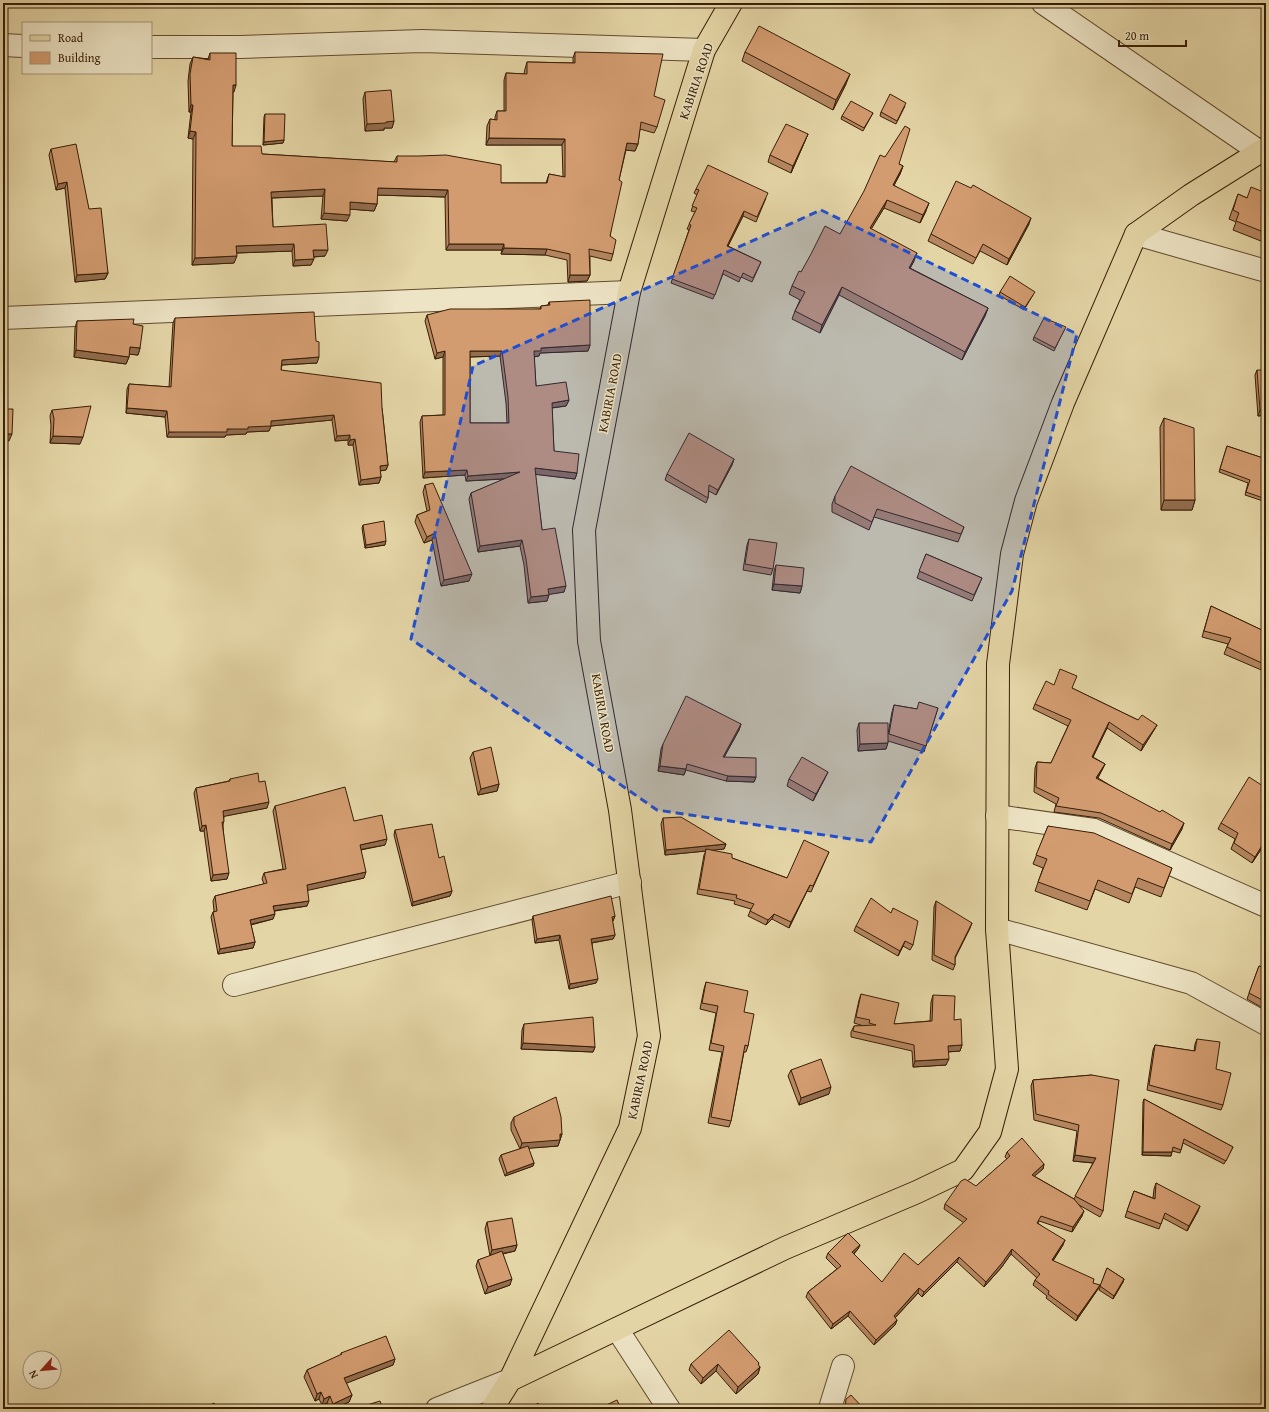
<svg xmlns="http://www.w3.org/2000/svg" width="1269" height="1412" font-family="'Gentium Book Plus',serif">
<style>
.lines{fill:none;stroke-linecap:round;stroke-linejoin:round}
.minor-casing{stroke:#634c2e;stroke-width:24}
.major-casing{stroke:#381e06;stroke-width:24}
.minor{stroke:#ede4c5;stroke-width:22}
.major{stroke:#e4d5a6;stroke-width:22}
.wall{fill:#b58660;stroke:#381e06;fill-rule:evenodd}
.shaded-wall{fill:#936d4e;stroke:#381e06}
.building{fill:#d29c70;stroke:#381e06;fill-rule:evenodd}
.marked{fill:#1d4ed8;fill-opacity:0.2;stroke:#1d4ed8;stroke-width:3;stroke-dasharray:8 5;stroke-linejoin:round}
.labels{text-anchor:middle;dominant-baseline:central;stroke-width:3;stroke-linejoin:round;paint-order:stroke}
.street-label{font-size:13px;fill:#381e06;stroke:#ede4c5}
</style>
<rect width="100%" height="100%" fill="#e4d5a6"/>
<filter id="stains"><feTurbulence type="fractalNoise" baseFrequency=".005" numOctaves="4"/><feColorMatrix values="0 0 0 0 .2 0 0 0 0 .09 0 0 0 0 .02 0 0 0 .5 -.17"/></filter>
<radialGradient id="worn" r=".72"><stop offset=".6" stop-color="#630" stop-opacity="0"/><stop offset="1" stop-color="#630" stop-opacity=".3"/></radialGradient>
<g class="lines">
<defs>
<path id="minor" d="M1043 3 1260 152
M3 45 23 46
M151 47H240L422 41 704 50
M1136 234 1266 271
M3 318 629 292
M997 816 1094 830 1266 906
M997 929 1191 983 1266 1024
M234 985 630 882
M617 1329 669 1409
M437 1409 510 1380
M832 1409 831 1405 843 1366"/>
<path id="major" d="M510 1380 785 1248 917 1192 963 1170 990 1132 1007 1069 997 929 998 664 1012 554 1026 501 1063 403 1136 234 1191 195 1266 148
M492 1409 510 1380 630 1128 649 1036 620 810 589 641 584 530 629 292 704 50 731 3"/>
</defs>
<!-- minor casing -->
<use href="#minor" class="minor-casing"/>
<!-- major casing -->
<use href="#major" class="major-casing"/>
<!-- minor -->
<use href="#minor" class="minor"/>
<!-- major -->
<use href="#major" class="major"/>
</g>
<!-- wall -->
<path class="wall" d="M575 52 654 96 657 127 654 133 640 129 638 144 635 151 626 150 619 180 610 236 613 254 611 261 590 256V275L587 281 568 282 567 260 545 255 501 254 502 250H446L445 197 377 195V204L374 211 350 209 347 221 321 219 323 196 272 198 273 227 325 256 314 257 311 265 293 266 292 251 237 253 234 263 192 265 193 139 188 138 191 112H189L188 81 190 64 193 57 208 59 210 53 236 85 233 92 232 146 262 154 394 162 397 156 501 183H546L549 174 563 177 562 145H486L487 126 490 119 495 120V117L497 111H504V80L506 73 524 74 525 69 527 62 573 63V58Z
M745 52 846 84 833 110 742 61Z
M365 92 394 121 392 128H384V130L365 131 363 99Z
M905 106 896 124 880 116 881 112Z
M873 113 863 131 841 119 842 116Z
M265 114 284 140 283 143 263 145 264 117Z
M808 134 805 141 791 173 768 162 770 155Z
M51 149 89 209 108 273 105 279 75 282 65 188 56 190 49 155Z
M899 164 903 166 900 174 894 185 926 211 920 223 884 208 871 229 914 261 910 268 988 308 985 316 962 360 839 295 820 333 792 319 795 311 800 300 789 294 792 286 801 272 840 234Z
M971 188 1029 224 1007 265 980 251 973 264 928 241 931 234Z
M696 189 766 198 756 222 743 216 728 246 761 262 752 282 741 277 739 282 723 274 713 299 671 283 689 230 687 229 695 212 691 211 697 195 694 193Z
M1266 193V243L1233 230 1236 222 1229 219 1238 194 1247 198Z
M1000 292 1033 295 1024 310 999 295Z
M549 302 590 345 588 351 540 353 539 356 534 357 536 386 569 400 566 406 552 408 554 451 577 473 575 479 535 474 542 530 564 592 549 594 547 601 528 603 524 565 520 546 478 552 469 499 471 493 505 479 466 481 465 475 423 478 420 422 422 416 443 415V357L435 359 425 321 427 315 540 309 541 306 548 305ZM500 356 506 403 507 423H470V357Z
M175 318 317 363 282 365 281 370 382 408 388 465 386 470 380 471 381 477 379 483 359 485 353 445H348V440L335 441 332 420 271 426 269 431 247 432 246 434 226 435 225 437H167L165 417 126 413 127 389 129 384 169 387 173 323Z
M77 321 133 324 140 348 138 355 129 354V357L126 364 74 357 75 328Z
M1064 330 1054 351 1033 340 1034 337Z
M1257 370 1266 415 1258 416 1255 375Z
M52 410 80 444 50 443 51 426 50 416Z
M1164 418 1195 500 1192 510H1161L1160 427Z
M1227 446 1266 459V502L1245 495 1248 483 1219 472Z
M734 459 732 465 716 495 709 491 708 498 706 503 665 480 667 474Z
M425 485 469 581 441 586 432 540 424 543 415 522 417 515 427 511 423 492Z
M835 496 964 527 958 542 874 517 869 530 832 512V504Z
M363 525 385 545 365 548 362 528Z
M749 539 773 569 771 575 743 570 747 545Z
M926 554 982 578 972 601 917 578Z
M776 565 802 586 800 593 772 590 774 571Z
M1211 606 1266 632V672L1224 654 1228 644 1202 637Z
M1054 685 1072 688 1138 720 1157 725 1154 730 1141 751 1107 728 1093 757 1105 764 1098 778 1182 829 1170 850 1099 818 1054 812 1056 804 1034 792 1035 768 1037 762 1051 763 1068 726 1033 709 1035 704Z
M894 705 917 709 938 708 924 752 888 741 886 749 858 751 857 730 859 723 888 734 892 712Z
M741 724 739 730 724 757 756 777 754 782 726 781 686 770 684 775 658 771 661 749 663 744Z
M473 752 499 784 497 791 478 795 470 758Z
M825 778 813 801 787 786 789 779Z
M230 779 259 782 267 808 224 816 223 826 227 879 211 881 204 831H200L194 793 196 788 229 781Z
M1264 795 1263 796 1266 842 1252 863 1231 849 1235 839 1218 829 1221 823Z
M275 806 354 821 385 845 361 850 364 878 307 890V906L275 911 273 919 251 925 255 942 253 948 218 954 211 917 213 912 214 911 213 901 215 896 264 884 262 879 264 873 283 869 273 811Z
M663 818 726 844 724 849 712 850 732 858 787 878 829 852 811 892 807 891 789 928 772 919 766 925 748 916 751 909 734 904 735 901 697 894 704 855 706 851 665 855 661 824Z
M1048 826 1172 868 1161 897 1135 887 1129 903 1095 889 1087 910 1035 891 1043 868 1033 864Z
M395 830 439 858 452 891 450 896 412 906 394 835Z
M936 901 970 928 955 958V965L953 970 932 960 934 907Z
M891 913 913 945 910 950 903 946 898 956 854 931 856 926Z
M533 916H615L613 921H612L615 935 613 939 592 943 596 983 569 989 559 940 535 943 532 920Z
M1259 966 1266 968V1010L1247 999Z
M706 982 744 1012 748 1046 746 1052H744L731 1121 729 1127 708 1123 722 1052 709 1050 716 1013 700 1009 704 989Z
M861 994 894 1024 930 1021 931 1002 933 995 954 1020 962 1045 960 1051 948 1052 946 1065 913 1067 912 1051 851 1037V1032L854 1026H864L854 1023 859 1000Z
M524 1024 595 1047 593 1052 521 1049 522 1030Z
M1197 1039 1223 1105 1221 1110 1147 1090 1153 1050 1155 1045 1194 1051 1195 1044Z
M791 1070 829 1094 799 1105 788 1076Z
M1092 1075 1103 1211 1100 1217 1079 1205 1082 1216 1072 1232 1039 1221 1038 1223 1063 1245 1053 1261 1093 1283 1098 1289 1076 1321 1046 1298 1047 1296 1033 1285 1035 1280 1037 1278 1011 1254 1001 1268 984 1287 957 1262 922 1297 918 1293 895 1318 897 1320 895 1325 874 1345 848 1316 831 1329 806 1297 808 1292 837 1269 826 1258 828 1253 860 1245 858 1249 854 1254 882 1282 918 1265 964 1223 944 1209 945 1204 976 1186 1007 1159 1005 1157 1007 1152 1044 1164 1043 1169 1034 1176 1074 1199 1093 1163 1073 1161 1077 1131 1034 1120 1031 1086 1033 1080Z
M1144 1099 1233 1147 1224 1164 1183 1143 1180 1153 1172 1151 1171 1156 1142 1155 1143 1102Z
M514 1117 562 1134 558 1146 528 1148 534 1163 533 1166 505 1176 499 1159 501 1155 520 1149 511 1130V1123Z
M1156 1183 1198 1211 1187 1231 1163 1218 1159 1229 1125 1217 1134 1191 1153 1198 1154 1189Z
M487 1222 517 1245 515 1251 503 1254 510 1285 485 1294 476 1266 478 1260 490 1256 485 1229Z
M1107 1268 1124 1279 1123 1282 1113 1299 1099 1290Z
M341 1353 395 1359 393 1365 346 1383 352 1395 349 1402 333 1409H330L327 1403 322 1405 319 1399 315 1401 304 1377 307 1370 341 1355Z
M759 1363 758 1365 760 1367 758 1374 736 1394 716 1371 701 1384 689 1370 691 1364Z"/>
<!-- shaded-wall -->
<path class="shaded-wall" d="M102 3H130V5L101 7Z
M850 74 846 84 833 110 836 100Z
M233 85H236L234 92H231Z
M191 105H193L191 112H189Z
M394 121 392 128H384V130L365 131 367 124Z
M190 131 196 132 193 139 188 138Z
M808 134 805 141 791 173 793 166Z
M489 138 565 139 562 145H486Z
M284 140 283 143 263 145 264 142Z
M627 143 638 144 635 151 625 150Z
M903 166 900 174 890 193 893 185Z
M67 182 65 188 56 190 58 184Z
M378 188 448 190 445 197 375 195Z
M325 189 323 196 269 198 271 192Z
M887 200 884 208 867 236 870 228Z
M350 202 377 204 374 211 348 209Z
M929 203 926 211 920 223 923 215Z
M744 211 743 216 726 250 727 246Z
M324 213 350 215 347 221 321 219Z
M1031 218 1029 224 1007 265 1009 259Z
M294 244 292 251 234 253 236 246Z
M449 244H504L502 250H446Z
M504 248 547 249 545 255 501 254Z
M313 250H328L325 256 311 257Z
M917 253 914 261 906 276 909 268Z
M237 256 234 263 192 265 195 258Z
M314 259 311 265 293 266 295 260Z
M108 273 105 279 75 282 77 275Z
M570 275H590L587 281 568 282Z
M842 287 839 295 820 333 822 325Z
M988 308 985 316 962 360 965 352Z
M590 345 588 351 540 353 539 356 531 357 534 351 541 348Z
M130 347 140 348 138 355 128 354Z
M76 350 129 357 126 364 74 357Z
M445 351 443 357 435 359 437 353Z
M470 351H502L500 356 468 357Z
M319 357 317 363 280 365 282 360Z
M569 400 566 406 550 408 552 403Z
M127 408 167 411 165 417 126 413Z
M1260 410H1266V415L1258 416Z
M334 415 332 420 271 426 269 431 247 432 246 434 226 435 225 437H167L169 432 227 429 248 427 271 421Z
M3 434H12L9 441H3Z
M350 435 348 440 335 441 337 436Z
M53 436 83 437 80 444 50 443Z
M355 439 353 445H348L350 440Z
M734 459 732 465 716 495 718 490Z
M388 465 386 470 378 471 380 466Z
M535 468 577 473 575 479 532 474Z
M467 470 465 475 423 478 425 472Z
M520 472 518 478 466 481 468 476Z
M381 477 379 483 359 485 361 480Z
M1164 500H1195L1192 510H1161Z
M435 533 432 540 424 543 427 537Z
M522 540 520 546 478 552 480 546Z
M386 541 385 545 365 548 366 545Z
M472 574 469 581 441 586 444 580Z
M774 584 802 586 800 593 772 590Z
M566 586 564 592 546 595 548 589Z
M549 595 547 601 528 603 531 597Z
M1109 722 1107 728 1090 763 1092 757Z
M741 724 739 730 721 763 723 757Z
M1157 725 1154 730 1141 751 1143 745Z
M888 743 886 749 858 751 860 744Z
M1105 764 1102 770 1094 783 1096 778Z
M660 766 686 769 684 775 658 771Z
M828 772 825 778 813 801 816 794Z
M728 776 756 777 754 782 726 781Z
M499 784 497 791 478 795 481 789Z
M269 802 267 808 221 817 223 811Z
M1184 823 1182 829 1170 850 1172 844Z
M206 825 204 831H200L202 826Z
M387 839 385 845 358 850 360 845Z
M1266 839V842L1252 863 1255 857Z
M726 844 724 849 706 851V849V851L665 855 666 850Z
M366 872 364 878 305 891 307 885Z
M229 873 227 879 211 881 213 875Z
M810 885 807 891 789 928 791 922Z
M452 891 450 896 412 906 413 902Z
M309 901 307 906 271 911 273 906Z
M275 914 273 919 248 925 250 920Z
M774 914 772 919 766 925 768 920Z
M615 916 613 921H610L612 917Z
M972 923 970 928 953 962 955 957Z
M560 935 559 940 535 943 537 939Z
M615 935 613 939 589 943 591 939Z
M905 941 903 946 898 956 900 951Z
M255 942 253 948 218 954 220 949Z
M598 979 596 983 569 989 570 984Z
M523 1043 595 1047 593 1052 521 1049Z
M962 1045 960 1051 945 1052 948 1046Z
M949 1059 946 1065 913 1067 915 1061Z
M831 1087 829 1094 799 1105 801 1098Z
M560 1134H562L558 1146 520 1149 522 1143Z
M1143 1152H1172L1171 1156 1142 1155Z
M1075 1155 1096 1158 1094 1163 1073 1161Z
M534 1163 533 1166 505 1176 507 1173Z
M1044 1164 1043 1169 1030 1180 1032 1175Z
M1200 1206 1198 1211 1187 1231 1189 1226Z
M1084 1211 1082 1216 1072 1232 1073 1227Z
M1065 1240 1063 1245 1050 1265 1052 1260Z
M517 1245 515 1251 490 1256 492 1250Z
M860 1245 858 1249 850 1257 852 1252Z
M1012 1249 1011 1254 1001 1268 984 1287 986 1282Z
M959 1257 957 1262 922 1297 924 1292Z
M512 1279 510 1285 485 1294 488 1287Z
M1124 1279 1123 1282 1113 1299 1114 1296Z
M1100 1285 1098 1289 1076 1321 1078 1316Z
M919 1288 918 1293 892 1321 894 1316Z
M850 1311 848 1316 831 1329 833 1324Z
M897 1320 895 1325 874 1345 876 1340Z
M395 1359 393 1365 342 1385 344 1378Z
M718 1364 716 1371 701 1384 703 1378Z
M760 1367 758 1374 736 1394 738 1387Z
M321 1392 319 1399 315 1401 317 1394Z
M352 1395 349 1402 333 1409H331L333 1404Z
M330 1396 327 1403 322 1405 324 1399Z"/>
<!-- building -->
<path class="building" d="M759 26 850 74 836 100 745 52Z
M575 52 663 54 654 96 665 100 657 127 641 122 638 144 627 143 619 180 622 182 610 236 616 240 613 254 589 249 590 275H570V254L547 249 504 248V244H449L448 190 378 188 377 204 350 202V215L324 213 325 189 271 192 273 227 326 224 328 250H313L314 259 295 260 294 244 236 246 237 256 195 258 196 132 190 131 193 105H191L190 74 193 57 210 60V53H236V85H233L232 146H261L262 154 397 162V156H419L446 155 501 165V183H547L549 174 565 177V139L489 138 490 119 497 120V111H506V73L527 74V62L575 63Z
M391 90 394 121 386 122V123L367 124 365 92Z
M890 94 906 103 897 121 881 112Z
M851 101 873 113 864 128 842 116Z
M265 114H285L284 140 264 142Z
M786 124 808 134 793 166 770 155Z
M905 126 910 129 899 164 903 166 893 185 929 203 923 215 887 200 870 228 917 253 909 268 988 308 965 352 842 287 822 325 795 311 805 292 792 286 799 271 801 272 811 254 825 226 840 234 864 191 880 155 885 157Z
M76 144 89 209 101 208 108 273 77 275 67 182 58 184 51 149Z
M708 165 768 193 757 217 744 211 727 246 761 262 753 278 743 273 741 278 724 270 715 295 672 279 691 225 689 224 697 208 692 206 699 190 696 189Z
M956 181 971 188 973 185 1031 218 1009 259 983 244 976 258 931 234Z
M1251 187 1266 193V233L1236 221 1239 213 1233 210 1238 194 1247 198Z
M1010 276 1035 292 1025 307 1000 292Z
M590 300V345L541 348V351H534L536 386 566 382 569 400 552 403 554 451 579 454 577 473 535 468 542 530 555 528 566 586 548 589 549 595 531 597 526 559 522 540 480 546 471 493 520 472 468 476 467 470 425 472 422 416 445 415V351L437 353 427 315 450 309H541V306L550 305 549 302ZM470 351H502L508 397 509 423H470Z
M314 312 316 341 319 342V357L282 360 281 370 381 383 382 408 388 465 380 466 381 477 361 480 355 439 350 440V435L337 436 334 415 271 421V426L248 427V429H227V432H169L167 411 127 408 129 384 171 387 175 318Z
M1044 318 1066 327 1055 348 1034 337Z
M134 319 133 324 143 326 140 348 130 347 129 357 76 350 77 321Z
M1257 370H1266V410H1260Z
M91 406 83 437 53 436 54 419 52 410Z
M3 409H13L12 434H3Z
M1164 418 1194 428 1195 500H1164Z
M689 433 734 459 718 490 709 485 708 498 667 474Z
M1227 446 1266 459V499L1246 492 1250 480 1220 469Z
M851 466 964 527 961 534 877 509 872 522 835 503V496Z
M433 483 472 574 444 580 435 533 427 537 417 515 430 510 425 485Z
M384 521 386 541 366 545 363 525Z
M749 539 777 543 773 569 745 564Z
M926 554 982 578 974 595 919 571Z
M776 565 804 568 802 586 774 584Z
M1211 606 1266 632V665L1227 647 1231 638 1204 631Z
M1060 669 1077 676 1072 688 1138 720 1142 715 1157 725 1143 745 1109 722 1092 757 1105 764 1096 778 1160 812 1162 810 1184 823 1172 844 1101 813 1056 806 1059 798 1036 787 1037 762 1051 763 1071 720 1035 704 1046 681 1054 685Z
M686 696 741 724 723 757 756 758V777L728 776 687 764 686 769 660 766 663 744Z
M919 702 938 708 926 746 889 734 894 705 917 709Z
M859 723H888V743L860 744Z
M491 747 499 784 481 789 473 752Z
M802 757 828 772 816 794 789 779Z
M258 773 259 782 265 781 269 802 223 811 224 822H222L229 873 213 875 206 825 202 826 196 788 230 781V779Z
M1249 777 1266 788 1262 795 1266 798V839L1255 857 1234 843 1238 833 1221 823Z
M345 787 354 821 382 815 387 839 360 845 366 872 307 885 309 901 273 906 275 914 250 920 255 942 220 949 213 912 217 911 215 896 267 883 264 873 286 869 275 806Z
M681 817 726 844 666 850 663 818Z
M432 824 439 858 444 856 452 891 413 902 395 830Z
M1048 826 1094 833 1172 868 1164 888 1138 878 1132 894 1098 880 1090 901 1038 882 1047 859 1036 855Z
M804 840 829 852 813 886 810 885 791 922 774 914 768 920 750 911 754 904 736 898 737 895 699 889 706 849 732 854V858L787 878Z
M611 896 615 916 612 917 615 935 591 939 598 979 570 984 560 935 537 939 533 916Z
M871 898 891 913 893 908 918 921 913 945 905 941 900 951 856 926Z
M936 901 972 923 955 957V965L934 955Z
M1259 966 1266 968V1002L1249 993Z
M706 982 748 991 744 1012 754 1014 748 1046 745 1045 731 1121 711 1117 724 1046 711 1043 718 1006 702 1003Z
M861 994 899 1003 894 1024 932 1021 933 995 955 996 954 1020 961 1019 962 1045 948 1046 949 1059 915 1061 914 1045 853 1031 854 1026 876 1025 869 1023 870 1020 856 1017Z
M593 1017 595 1047 523 1043 524 1024Z
M1197 1039 1220 1042 1216 1069 1231 1073 1223 1105 1149 1085 1155 1045 1195 1051Z
M821 1059 831 1087 801 1098 791 1070Z
M1092 1075 1119 1080 1103 1211 1075 1196 1096 1158 1075 1155 1079 1125 1036 1114 1033 1080Z
M556 1097 561 1117 562 1134H560V1140L522 1143 514 1124V1117Z
M1144 1099 1233 1147 1226 1161 1184 1139 1181 1150 1173 1147 1172 1152H1143Z
M1022 1138 1044 1164 1032 1175 1074 1199 1084 1211 1073 1227 1041 1216 1037 1223 1065 1240 1052 1260 1094 1279 1093 1283 1100 1285 1078 1316 1048 1294 1049 1291 1035 1280 1040 1274 1012 1249 1002 1263 986 1282 959 1257 924 1292 919 1288 894 1316 897 1320 876 1340 850 1311 833 1324 808 1292 841 1266 828 1253 848 1233 860 1245 852 1252 882 1282 904 1253 918 1265 967 1219 945 1204 961 1181 965 1179 976 1186 1010 1156 1007 1152Z
M528 1146 534 1163 507 1173 501 1155Z
M1156 1183 1200 1206 1189 1226 1165 1213 1161 1224 1127 1211 1134 1191 1155 1199Z
M512 1218 517 1245 492 1250 487 1222Z
M502 1251 512 1279 488 1287 478 1260Z
M1107 1268 1124 1279 1114 1296 1100 1286Z
M729 1330 759 1363 758 1364 760 1367 738 1387 718 1364 703 1378 691 1364Z
M386 1336 395 1359 344 1378 352 1395 333 1404 330 1396 324 1399 321 1392 317 1394 307 1370 342 1354 341 1353Z
M851 1395 864 1409H845L846 1399Z
M617 1400 621 1409H598Z
M380 1401 383 1409H365L364 1406Z
M214 1403 217 1409H203Z
M538 1403 543 1409H530Z"/>
<!-- marked area -->
<path class="marked" d="M821 210 1077 334 1012 591 871 842 657 810 411 639 473 366Z"/>
<g class="labels">
<!-- street labels -->
<g class="street-label">
<text transform="translate(696 81) rotate(-71)">KABIRIA ROAD</text>
<text transform="translate(610 393) rotate(-79)">KABIRIA ROAD</text>
<text transform="translate(603 713) rotate(80)">KABIRIA ROAD</text>
<text transform="translate(640 1080) rotate(-78)">KABIRIA ROAD</text>
</g>
</g>
<!-- margin -->
<rect width="1269" height="1412" fill="none" stroke="#e4d5a6" stroke-width="16"/>
<rect x="4" y="4" width="1261" height="1404" fill="none" stroke="#381e06" stroke-width="2"/>
<rect x="8" y="8" width="1253" height="1396" fill="none" stroke="#381e06"/>
<!-- legend -->
<rect x="22" y="22" width="130" height="52" fill="#ede4c5" stroke="#a59579"/>
<rect x="30" y="35" width="20" height="6" fill="#e4d5a6" stroke="#a59579"/>
<text x="58" y="42" font-size="12" fill="#381e06">Road</text>
<rect x="30" y="52" width="20" height="12" fill="#d29c70" stroke="#a59579"/>
<text x="58" y="62" font-size="12" fill="#381e06">Building</text>
<!-- north arrow -->
<g transform="translate(42 1370) rotate(243)"><circle r="19" fill="#ede4c5" stroke="#a59579"/>
<path d="M0-3L7 15L0 10L-7 15Z" fill="#8f2418"/>
<text y="-6" font-size="11" font-weight="bold" text-anchor="middle" fill="#381e06">N</text>
</g>
<!-- scale -->
<path d="M1119 40v6h67v-6" fill="none" stroke="#381e06" stroke-width="2"/>
<text x="1125" y="40" font-size="12" fill="#381e06" stroke="#ede4c5" stroke-width="3" paint-order="stroke">20 m</text>
<rect width="100%" height="100%" filter="url(#stains)"/>
<rect width="100%" height="100%" fill="url(#worn)"/>
</svg>
